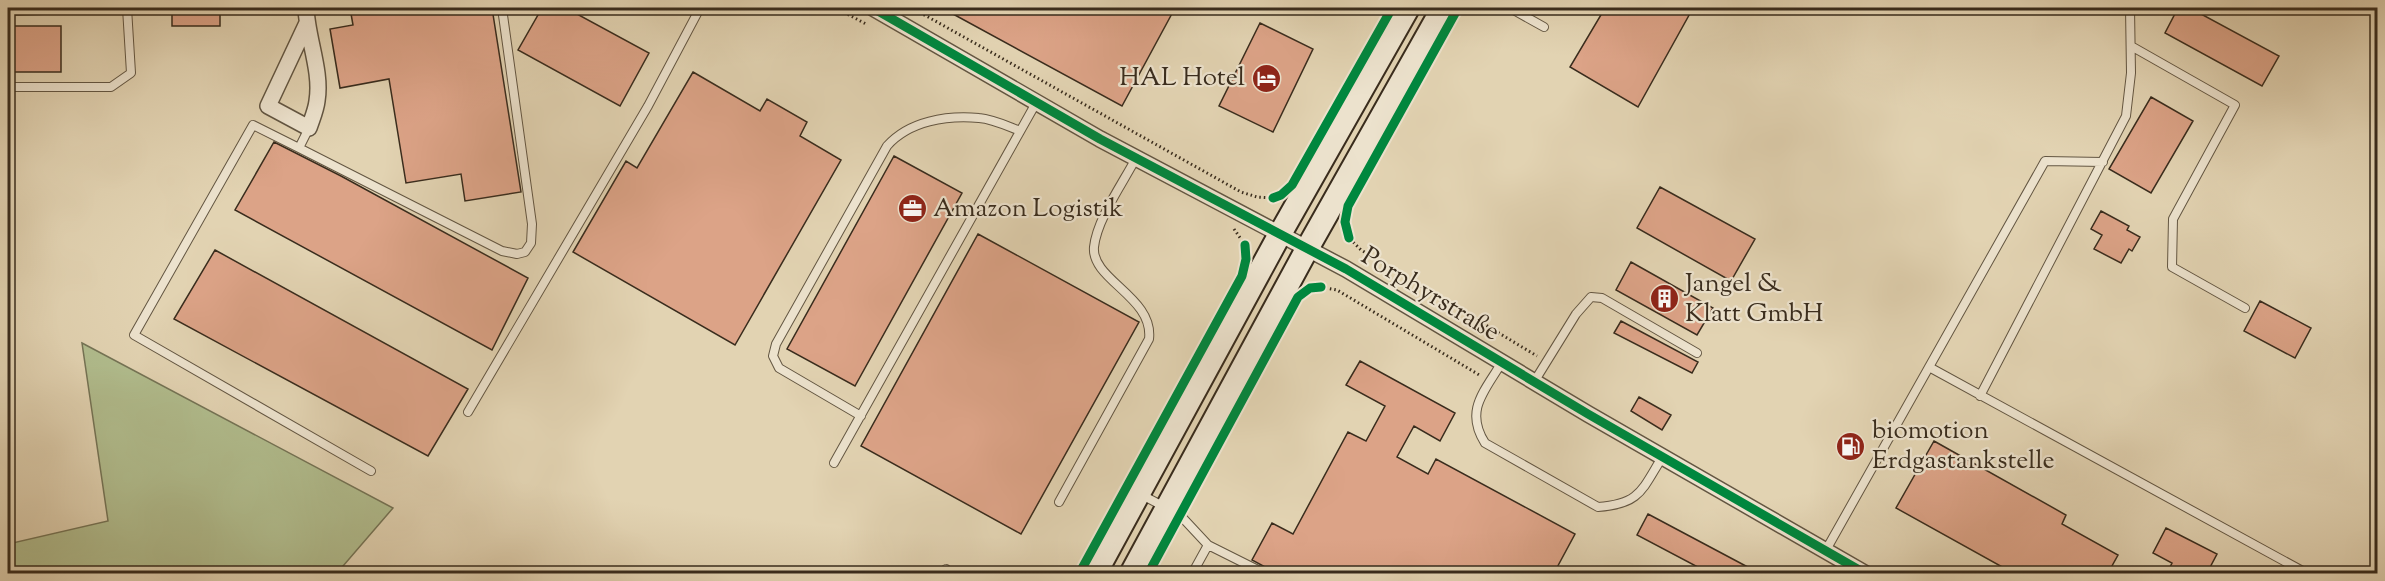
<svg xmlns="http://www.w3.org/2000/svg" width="2385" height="581" font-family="'Sorts Mill Goudy',serif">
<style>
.green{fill:#b1bd8e;stroke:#757456;stroke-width:1.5}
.building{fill:#dca387;stroke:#392c1d;stroke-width:1.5}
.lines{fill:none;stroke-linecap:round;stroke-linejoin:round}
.service-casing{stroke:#635642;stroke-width:10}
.minor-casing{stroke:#635642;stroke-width:18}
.secondary-casing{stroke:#392c1d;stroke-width:26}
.path{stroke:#392c1d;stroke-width:3;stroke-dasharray:1.5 3;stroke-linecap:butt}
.service{stroke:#ece2cd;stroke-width:8}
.minor{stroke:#ece2cd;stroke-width:15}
.secondary{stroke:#ece2cd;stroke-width:22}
.cycleway-casing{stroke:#ece2cd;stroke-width:13}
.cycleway{stroke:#00873e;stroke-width:9}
.labels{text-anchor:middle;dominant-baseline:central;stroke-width:4.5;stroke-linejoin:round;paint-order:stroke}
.poi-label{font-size:26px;fill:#392c1d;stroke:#ece2cd;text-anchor:start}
.street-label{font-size:26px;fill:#392c1d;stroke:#ece2cd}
</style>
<rect width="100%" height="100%" fill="#e2d3b2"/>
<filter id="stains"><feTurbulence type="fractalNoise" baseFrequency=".00333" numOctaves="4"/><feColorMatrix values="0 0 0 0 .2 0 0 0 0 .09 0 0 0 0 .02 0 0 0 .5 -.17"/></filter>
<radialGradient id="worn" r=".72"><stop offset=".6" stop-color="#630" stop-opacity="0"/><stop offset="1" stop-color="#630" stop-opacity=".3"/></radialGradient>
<!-- green -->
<path class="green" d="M82 343 393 508 337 573H8V544L108 521Z"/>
<!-- building -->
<path class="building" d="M172 8H220V26H172Z
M350 8H492L521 192 465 201 461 174 406 183 389 79 340 88 330 29 353 25Z
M542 8H566L649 53 620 106 518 50Z
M942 8H1175L1122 106Z
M1605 8H1693L1638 107 1570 67Z
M2178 8H2190L2279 56 2262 86 2165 33Z
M1260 23 1313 49 1273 132 1219 106Z
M8 26H61V72H8Z
M693 72 760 111 767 99 807 122 800 136 841 160 735 345 573 252 626 161 637 168Z
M2151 97 2193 121 2151 193 2109 169Z
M274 142 341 176 528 278 492 350 235 210Z
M894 156 962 193 855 386 787 349Z
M1660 187 1755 239 1731 281 1637 228Z
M2101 211 2129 226 2127 230 2140 237 2132 251 2129 249 2121 263 2094 249 2102 235 2091 229Z
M978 234 1139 322 1021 534 861 446Z
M215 250 468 389 428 456 174 319Z
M1631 262 1713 308 1697 335 1616 290Z
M2260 301 2311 328 2295 358 2244 331Z
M1621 321 1698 362 1692 373 1614 333Z
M1360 361 1455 413 1440 441 1414 426 1397 457 1428 474 1436 459 1575 534 1554 573H1272L1269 569 1252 560 1272 523 1293 534 1348 432 1366 441 1385 406 1346 385Z
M1639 397 1671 415 1662 430 1631 411Z
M1934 441 2066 515 2062 524 2118 555 2108 573H2013L1896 508Z
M1648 514 1759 573H1709L1637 535Z
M2166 528 2217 554 2207 573H2167L2172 563 2153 553Z"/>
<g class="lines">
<defs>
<path id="service" d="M1510 8 1544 27
M8 11 120 8
M2131 46 2235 105 2173 219 2172 267 2245 308
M8 87H111L131 73 127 8
M309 128 299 148 502 251 517 254 525 252 531 243 532 224 502 8
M299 148 253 125 134 335 371 471
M1502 362C1485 391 1464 410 1485 443L1598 507C1641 504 1642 489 1663 456
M1929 367 2308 574
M1534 382 1576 314 1591 297 1602 298 1697 353
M1980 396 2126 116 2131 73 2130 8
M468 412 648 106 700 8
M861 416 779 368 773 356 776 344 887 146C909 121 947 115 979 118 993 119 1007 126 1020 131
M834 463 1036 103
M1140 494 1180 515 1208 545 1266 574
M1059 502 1149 339C1154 297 1091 280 1094 247 1097 219 1123 183 1136 158
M1826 550 2045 161 2103 162
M944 574 946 569
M1192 574 1208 545"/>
<path id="minor" d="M306 8C307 38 322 71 317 101 316 110 312 119 309 128L268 106 307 23
M873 8 1100 139 1346 269 1588 414 1866 574"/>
<path id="secondary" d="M1095 574 1280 234 1408 8
M1131 574 1307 249 1443 8"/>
</defs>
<!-- service casing -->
<use href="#service" class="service-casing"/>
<!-- minor casing -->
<use href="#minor" class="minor-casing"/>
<!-- secondary casing -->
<use href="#secondary" class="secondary-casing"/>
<!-- path -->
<path class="path" d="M836 8 866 24
M912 8 1241 192 1257 197 1273 198
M1345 222 1349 238 1361 250 1537 356
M1234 229 1245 245
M1321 287 1337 290 1481 376"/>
<!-- service -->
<use href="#service" class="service"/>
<!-- minor -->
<use href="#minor" class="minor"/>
<!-- secondary -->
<use href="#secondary" class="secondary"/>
<defs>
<path id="cycleway" d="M873 8 1100 139 1346 269 1588 414 1866 574
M1273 198 1281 195 1292 185 1392 8
M1349 238 1345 222 1348 206 1458 8
M1079 574 1242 276 1246 259 1245 245
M1148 574 1298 297 1310 288 1321 287"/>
</defs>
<!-- cycleway casing -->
<use href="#cycleway" class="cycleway-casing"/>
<!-- cycleway -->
<use href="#cycleway" class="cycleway"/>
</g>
<!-- icons -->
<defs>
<symbol id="hotel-disc" viewBox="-11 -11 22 22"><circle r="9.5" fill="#8f2418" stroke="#ece2cd"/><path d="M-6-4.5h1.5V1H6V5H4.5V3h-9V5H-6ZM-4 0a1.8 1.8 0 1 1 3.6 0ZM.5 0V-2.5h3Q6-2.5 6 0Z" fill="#fff"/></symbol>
<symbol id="office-disc" viewBox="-11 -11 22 22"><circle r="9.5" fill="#8f2418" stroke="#ece2cd"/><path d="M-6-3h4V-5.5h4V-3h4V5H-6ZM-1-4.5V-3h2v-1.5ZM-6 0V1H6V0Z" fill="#fff"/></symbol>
<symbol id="building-disc" viewBox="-11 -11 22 22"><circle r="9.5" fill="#8f2418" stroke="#ece2cd"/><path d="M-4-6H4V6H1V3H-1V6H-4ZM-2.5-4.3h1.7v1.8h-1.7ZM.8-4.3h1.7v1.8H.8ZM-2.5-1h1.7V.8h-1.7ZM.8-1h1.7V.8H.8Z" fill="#fff"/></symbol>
<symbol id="fuel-disc" viewBox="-11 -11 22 22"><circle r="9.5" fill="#8f2418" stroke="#ece2cd"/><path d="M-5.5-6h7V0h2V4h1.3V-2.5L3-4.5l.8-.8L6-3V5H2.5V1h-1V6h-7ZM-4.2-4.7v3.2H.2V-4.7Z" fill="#fff"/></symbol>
</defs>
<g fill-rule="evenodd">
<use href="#hotel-disc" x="1250" y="62" width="33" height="33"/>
<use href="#office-disc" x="896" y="192" width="33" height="33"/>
<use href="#building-disc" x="1648" y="282" width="33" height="33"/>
<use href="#fuel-disc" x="1834" y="430" width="33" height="33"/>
</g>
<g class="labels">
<!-- poi labels -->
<g class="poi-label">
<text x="1245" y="78" text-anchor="end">HAL Hotel</text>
<text x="933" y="209">Amazon Logistik</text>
<text x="1685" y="284">Jangel &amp;<tspan x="1685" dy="30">Klatt GmbH</tspan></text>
<text x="1872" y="431">biomotion<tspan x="1872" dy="30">Erdgastankstelle</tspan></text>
</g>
<!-- street labels -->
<g class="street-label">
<text transform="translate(1430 295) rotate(31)">Porphyrstraße</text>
</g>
</g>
<!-- margin -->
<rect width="2385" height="581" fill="none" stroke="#e2d3b2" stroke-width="30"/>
<rect x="9" y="9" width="2367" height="563" fill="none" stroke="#392c1d" stroke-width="3"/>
<rect x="15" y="15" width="2355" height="551" fill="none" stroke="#392c1d" stroke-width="1.5"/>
<rect width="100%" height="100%" filter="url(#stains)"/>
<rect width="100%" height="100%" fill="url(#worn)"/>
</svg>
